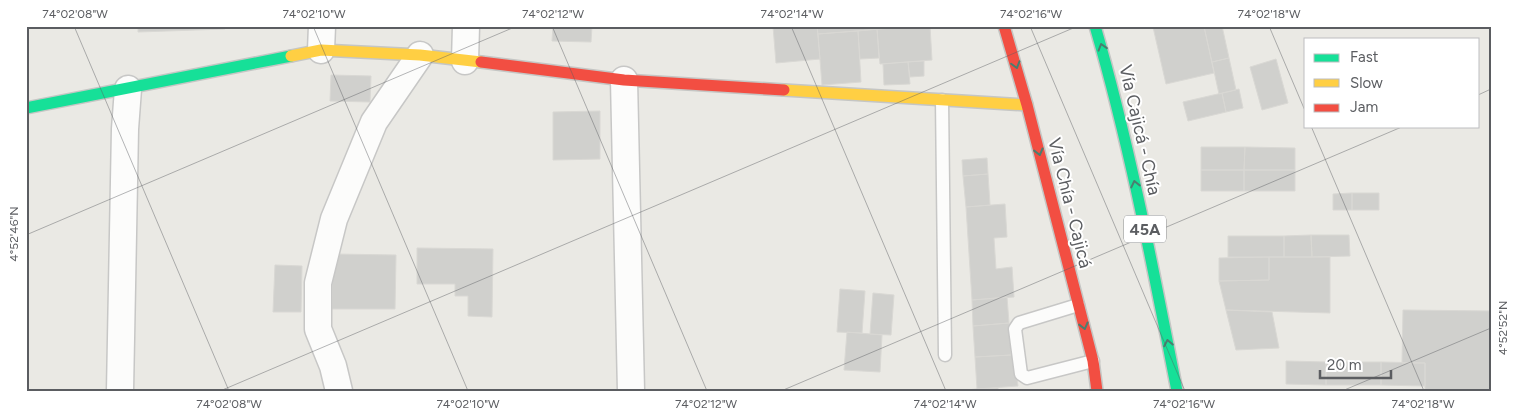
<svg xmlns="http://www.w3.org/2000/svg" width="1517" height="417" font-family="Figtree,sans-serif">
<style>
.building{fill:#d0d0cd;stroke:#d9d8d4}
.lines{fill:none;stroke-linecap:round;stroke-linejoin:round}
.lane-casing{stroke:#c7c7c6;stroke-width:15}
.street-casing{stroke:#c7c7c6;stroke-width:29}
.fast-casing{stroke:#c5c6c4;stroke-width:14}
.slow-casing{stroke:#c5c6c4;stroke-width:14}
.jam-casing{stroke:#c5c6c4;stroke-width:14}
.lane{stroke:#fcfcfb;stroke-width:12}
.street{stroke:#fcfcfb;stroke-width:26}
.fast{stroke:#16e098;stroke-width:11}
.slow{stroke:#ffcf43;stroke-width:11}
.jam{stroke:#f24e42;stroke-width:11}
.oneway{stroke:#4a7e6f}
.ticks{fill:none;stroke:#5b5d61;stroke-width:1;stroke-opacity:0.45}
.labels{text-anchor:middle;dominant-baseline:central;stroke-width:4;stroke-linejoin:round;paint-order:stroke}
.shield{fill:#fff;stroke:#8c8e90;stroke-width:1}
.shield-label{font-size:16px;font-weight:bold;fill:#5b5d61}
.street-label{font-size:18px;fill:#5b5d61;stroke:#fff}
.neatline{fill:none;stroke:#5b5d61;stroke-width:2}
.ticks-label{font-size:12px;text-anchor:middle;fill:#5b5d61}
</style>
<rect width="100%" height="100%" fill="#eae9e4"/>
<!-- building -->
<path class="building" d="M138 26H225V29L138 32Z
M553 26H592L591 42 552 41Z
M773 26H817L820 59 776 63Z
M817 26H881V29L818 34Z
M881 26H916L881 29Z
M916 26H930L932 60 880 64 877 29Z
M1157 26H1204L1214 73 1166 84 1153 27Z
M1222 26 1229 58 1212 62 1204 27Z
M877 29 879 58 860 59 858 31Z
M858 31 861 82 822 85 818 34Z
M1229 58 1236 90 1219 94 1212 62Z
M1276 59 1288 103 1262 110 1250 67Z
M924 61V76L910 77 908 62Z
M908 62 910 84 884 85 883 64Z
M331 75 371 76 370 102 330 101Z
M1239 89 1243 108 1226 112 1222 93Z
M1222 93 1226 112 1188 121 1183 102Z
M600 111V159L553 160V112Z
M1201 147H1245L1244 170H1201Z
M1245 147 1295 148V170H1244Z
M987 158 988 174 963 176 962 160Z
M1201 170H1244V191H1201Z
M1244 170H1295V191H1244Z
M988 174 990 205 966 207 963 176Z
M1352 193H1379V210H1352Z
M1352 193V210H1333V194Z
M1005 204 1007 237 994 238 996 269 1012 267 1014 297 972 300 966 207Z
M1311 235 1312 257H1284V236Z
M1311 235H1349L1350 256 1312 257Z
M1228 236H1284V257H1228Z
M417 248 493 249 492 317 468 316V296H455V284H417Z
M333 254 396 255 395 309H332Z
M1269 257V280L1219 281V258Z
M1269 257H1330V313L1226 310 1219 281 1269 280Z
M275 265 302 266 301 312H273Z
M840 289 865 291 862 333 837 332Z
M873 293 894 295 891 335 870 334Z
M1007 297 1009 323 973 326 972 300Z
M1226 310 1272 312 1279 348 1236 350Z
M1403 310 1491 311V391H1425V363H1402Z
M1009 323 1011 355 975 357 973 326Z
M847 332 882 335 880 372 844 370Z
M1014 353 1018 386 977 389 975 357 1011 355Z
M1286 361 1326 362V385L1286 384Z
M1326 362H1381V385H1326Z
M1381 362 1425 363V386L1381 385Z
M998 388V391H956L977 389Z"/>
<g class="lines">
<defs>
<path id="lane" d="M942 100 945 355
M1078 305 1019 323 1015 329 1021 374 1027 378 1093 361"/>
<path id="street" d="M321 50 322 26
M465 61 466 26
M624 80 631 391
M120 391 125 129 128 89
M339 391 333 366 318 329V283L334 219 374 122 420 55"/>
<path id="fast" d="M1095 26C1130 146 1153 268 1177 391
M26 108 291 56"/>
<path id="slow" d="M291 56 321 50 420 55 481 62
M784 90 1027 105"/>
<path id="jam" d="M1004 26 1027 105 1093 361 1097 391
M481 62 624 80 784 90"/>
</defs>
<!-- lane casing -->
<use href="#lane" class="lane-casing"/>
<!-- street casing -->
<use href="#street" class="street-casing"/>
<!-- fast casing -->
<use href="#fast" class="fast-casing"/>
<!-- slow casing -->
<use href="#slow" class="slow-casing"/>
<!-- jam casing -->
<use href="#jam" class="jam-casing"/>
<!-- lane -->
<use href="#lane" class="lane"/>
<!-- street -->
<use href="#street" class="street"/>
<!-- fast -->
<use href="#fast" class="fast"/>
<!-- slow -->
<use href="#slow" class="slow"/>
<!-- jam -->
<use href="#jam" class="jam"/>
</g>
<!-- one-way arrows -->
<defs><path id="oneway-chevron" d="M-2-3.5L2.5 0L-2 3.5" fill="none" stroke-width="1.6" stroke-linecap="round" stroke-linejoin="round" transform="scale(1.25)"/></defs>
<g class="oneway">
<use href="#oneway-chevron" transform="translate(1102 47) rotate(-107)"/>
<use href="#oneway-chevron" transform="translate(1016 65) rotate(74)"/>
<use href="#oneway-chevron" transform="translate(1039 152) rotate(76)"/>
<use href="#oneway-chevron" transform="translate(1135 184) rotate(-103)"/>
<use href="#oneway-chevron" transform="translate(1084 326) rotate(76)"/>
<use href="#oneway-chevron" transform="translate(1168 343) rotate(-101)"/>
</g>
<!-- ticks -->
<path class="ticks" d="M74 26 229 391M313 26 468 391M552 26 707 391M791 26 946 391M1030 26 1185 391M1269 26 1306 113M1478 95 1491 89M1311 126 1424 391M26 235 517 26M220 391 1078 26M781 391 1404 126M1342 391 1491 328"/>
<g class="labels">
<!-- shield labels -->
<rect class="shield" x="1124" y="215.5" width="42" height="27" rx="4"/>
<g class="shield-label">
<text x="1145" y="229">45A</text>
</g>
<!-- street labels -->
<g class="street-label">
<text transform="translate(1140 130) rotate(77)">Vía Cajicá - Chía</text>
<text transform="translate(1070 203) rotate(76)">Vía Chía - Cajicá</text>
</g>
</g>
<!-- border -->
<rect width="1517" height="417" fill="none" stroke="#ffffff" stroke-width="55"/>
<!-- legend -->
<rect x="1304" y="38" width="175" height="90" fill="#ffffff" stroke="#bdbec0"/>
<rect x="1314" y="54" width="25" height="8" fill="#16e098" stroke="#bdbec0"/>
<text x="1350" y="62" font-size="15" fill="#5b5d61">Fast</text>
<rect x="1314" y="79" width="25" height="8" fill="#ffcf43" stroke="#bdbec0"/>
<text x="1350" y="88" font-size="15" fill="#5b5d61">Slow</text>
<rect x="1314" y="104" width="25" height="8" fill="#f24e42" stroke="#bdbec0"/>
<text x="1350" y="112" font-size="15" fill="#5b5d61">Jam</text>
<!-- scale -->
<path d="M1320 370v8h71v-8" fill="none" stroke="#5b5d61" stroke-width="2.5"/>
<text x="1327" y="370" font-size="15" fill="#5b5d61" stroke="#ffffff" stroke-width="4" paint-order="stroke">20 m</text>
<rect x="28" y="28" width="1462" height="362" class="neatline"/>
<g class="ticks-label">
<text x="75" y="18">74°02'08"W</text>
<text x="314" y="18">74°02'10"W</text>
<text x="553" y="18">74°02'12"W</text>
<text x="792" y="18">74°02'14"W</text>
<text x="1031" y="18">74°02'16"W</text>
<text x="1269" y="18">74°02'18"W</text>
<text transform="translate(14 234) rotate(-90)" y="4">4°52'46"N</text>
<text transform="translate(1503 328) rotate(-90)" y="4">4°52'52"N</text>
<text x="229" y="408">74°02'08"W</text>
<text x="468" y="408">74°02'10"W</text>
<text x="706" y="408">74°02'12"W</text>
<text x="945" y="408">74°02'14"W</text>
<text x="1184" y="408">74°02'16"W</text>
<text x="1423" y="408">74°02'18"W</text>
</g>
</svg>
